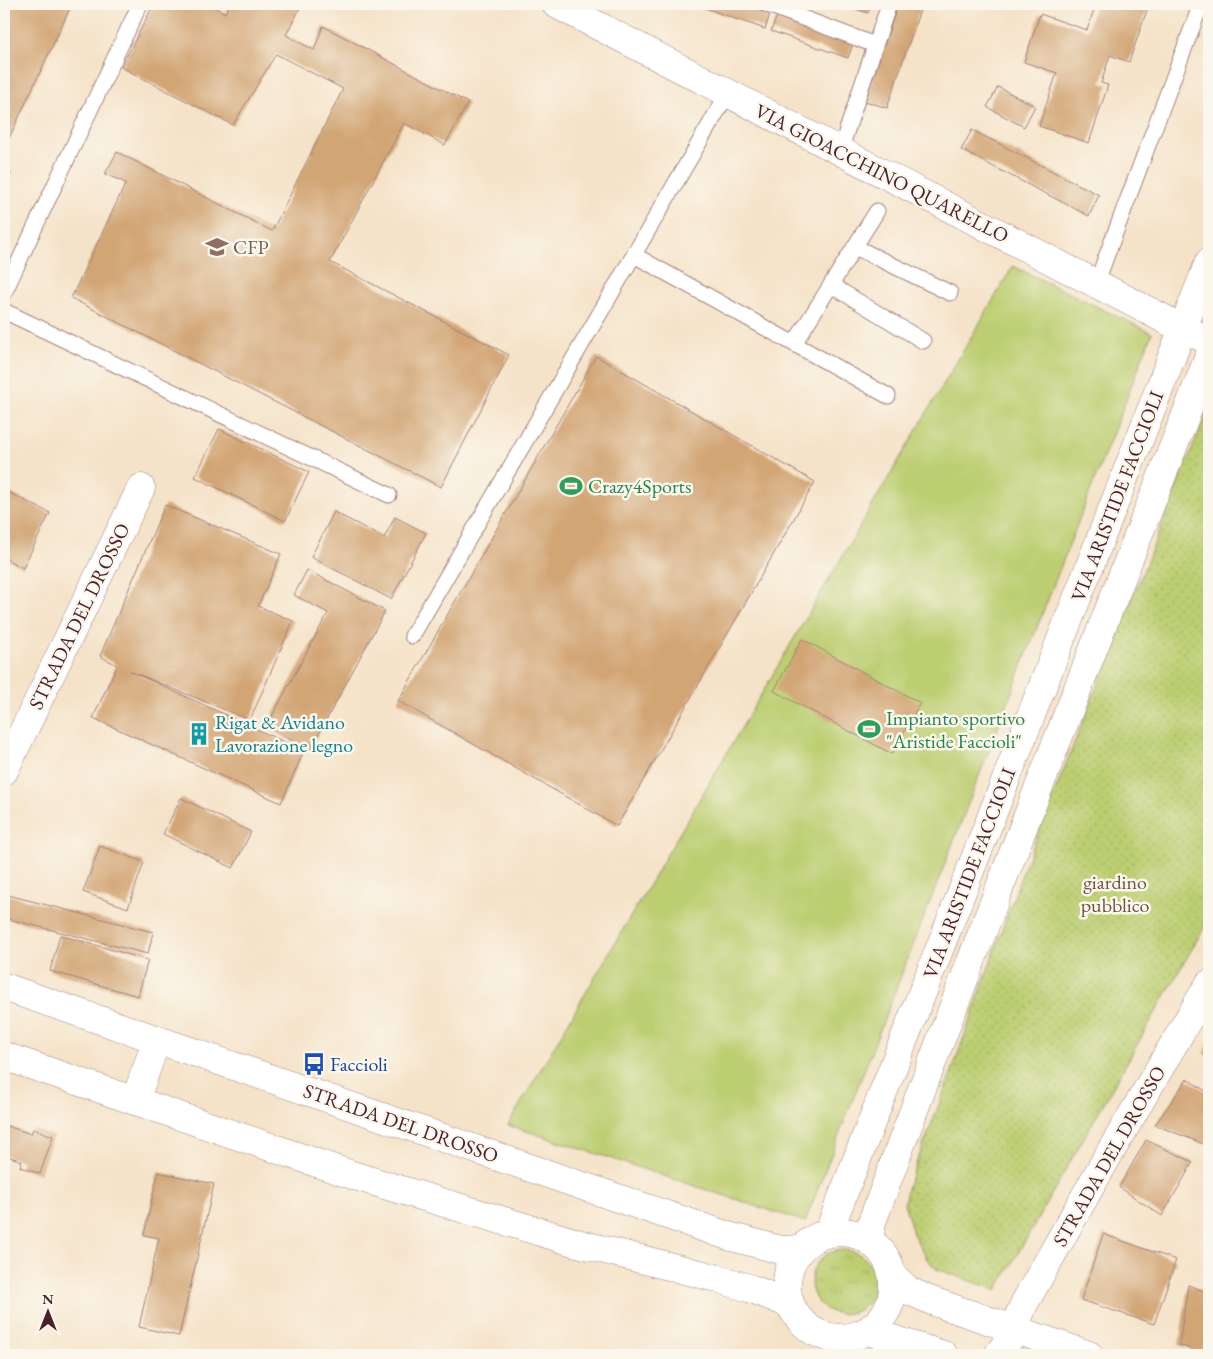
<svg xmlns="http://www.w3.org/2000/svg" width="1213" height="1359" font-family="'EB Garamond',serif">
<style>
.grass{fill:url(#grass-tufts);stroke:#83764e}
.park{fill:url(#park-dots);stroke:#83764e}
.pitch{fill:#bcce71;stroke:#83764e}
.building{fill:#d2a575}
.lines{fill:none;stroke-linecap:round;stroke-linejoin:round}
.service-casing{stroke:#a0817a;stroke-width:17}
.minor-casing{stroke:#a0817a;stroke-width:29}
.tertiary-casing{stroke:#a0817a;stroke-width:29}
.service{stroke:#fff;stroke-width:15}
.minor{stroke:#fff;stroke-width:28}
.tertiary{stroke:#fff;stroke-width:28}
.labels{text-anchor:middle;dominant-baseline:central;stroke-width:5;stroke-linejoin:round;paint-order:stroke}
.street-label{font-size:20px;fill:#4a1f2b;stroke:#fbf7ec}
.education-label{font-size:20px;fill:#785e54;stroke:#fbf7ec;text-anchor:start}
.leisure-label{font-size:20px;fill:#27864d;stroke:#fbf7ec;text-anchor:start}
.culture-label{font-size:20px;fill:#0d838f;stroke:#fbf7ec;text-anchor:start}
.park-label{font-size:20px;fill:#6c5440;stroke:#fbf7ec}
.transit-label{font-size:20px;fill:#164399;stroke:#fbf7ec;text-anchor:start}
</style>
<defs>
<pattern id="grass-tufts" width="24" height="20" patternUnits="userSpaceOnUse" patternTransform="scale(1.25)"><rect width="24" height="20" fill="#bcce71"/><path d="M3 7l-1-3M5 7V3M7 7l1-3M15 17l-1-3M17 17v-4M19 17l1-3" fill="none" stroke="#a3b062"/></pattern>
<pattern id="park-dots" width="8" height="8" patternUnits="userSpaceOnUse" patternTransform="scale(1.25)"><rect width="8" height="8" fill="#bcce71"/><path d="M2 2h.1M6 6h.1" fill="none" stroke="#a3b062" stroke-width="1.8" stroke-linecap="round"/></pattern>
</defs>
<rect width="100%" height="100%" fill="#fbf7ec"/>
<filter id="ink" filterUnits="userSpaceOnUse"><feTurbulence type="fractalNoise" baseFrequency=".02" numOctaves="2"/><feDisplacementMap in="SourceGraphic" scale="10" xChannelSelector="R" yChannelSelector="G"/><feConvolveMatrix kernelMatrix="1 2 1 2 8 2 1 2 1" color-interpolation-filters="sRGB"/></filter>
<filter id="wash" filterUnits="userSpaceOnUse"><feTurbulence type="fractalNoise" baseFrequency=".0096" numOctaves="4" result="noise"/><feDisplacementMap in="SourceGraphic" scale="20" xChannelSelector="R" yChannelSelector="G"/><feGaussianBlur stdDeviation="1.12" result="paint"/><feColorMatrix in="noise" values="0 0 0 0 0 0 0 0 0 0 0 0 0 0 0 0 0 1.4 0 .05"/><feComposite in="paint" operator="in"/></filter>
<g filter="url(#wash)">
<rect width="100%" height="100%" fill="#f5e3c9"/>
<!-- grass -->
<path class="grass" d="M811 1282a32 32 0 1 1 64 0a32 32 0 1 1-64 0Z"/>
<!-- park -->
<path class="park" d="M1209 407V919L997 1290 936 1269 927 1259 913 1234 904 1203 908 1185 949 1079 1023 871Z"/>
<!-- pitch -->
<path class="pitch" d="M1013 266 1152 333 805 1222 508 1125Z"/>
<g id="blocks">
<!-- building -->
<path class="building" d="M4 4H72L4 149Z
M154 4H208L225 13 230 4H302L286 35 314 50 323 26 468 103 445 145 404 123 330 262 509 355 441 487 71 298 126 183 105 174 117 152 272 231 343 89 276 54 233 125 121 67Z
M693 4H759L772 8 765 29Z
M847 4H871L868 13 847 6Z
M898 4H922L887 108 865 101Z
M1096 4H1149L1129 62 1110 55 1101 83 1108 85 1089 143 1039 126 1057 73 1024 62 1040 14 1087 30Z
M779 11 855 38 848 58 771 31Z
M998 87 1035 106 1024 127 987 107Z
M972 130 1099 195 1089 216 961 150Z
M4 169 11 172 4 187Z
M596 356 815 482 617 826 398 701Z
M219 429 309 472 285 521 195 477Z
M4 490 50 513 23 568 4 558Z
M165 505 281 554 258 606 293 621 250 720 130 671 304 751 281 803 93 718 117 665 100 656Z
M334 512 384 538 395 517 426 533 391 599 311 557Z
M307 570 385 611 310 750 266 727 328 613 294 595Z
M802 639 920 703 892 754 774 691Z
M181 798 251 832 233 868 163 834Z
M100 846 144 862 128 908 83 892Z
M4 894 153 932 148 954 4 918Z
M60 935 148 960 138 996 50 971Z
M1209 1041V1057L1204 1054Z
M1187 1079 1209 1093V1135L1204 1144 1155 1125Z
M4 1125 31 1134 33 1129 53 1136 40 1174 20 1167 22 1161 4 1155Z
M1146 1140 1193 1162 1162 1216 1119 1187Z
M158 1172 214 1184 179 1336 139 1327 159 1238 144 1235Z
M1103 1234 1176 1260 1154 1324 1081 1300Z
M1188 1285 1209 1293V1355L1179 1345Z"/>
</g>
</g>
<g filter="url(#ink)">
<use href="#blocks" fill-opacity="0" stroke="#a0817a" stroke-width="1"/>
<g class="lines">
<defs>
<path id="service" d="M765 4 875 45
M840 151 889 4
M855 247 950 293
M634 255 888 396
M1096 284 1201 4
M831 285 923 341
M4 293 140 4
M4 311 389 495
M794 344 877 211
M412 636 728 93"/>
<path id="minor" d="M556 4 1170 322 1209 341
M4 771 141 488
M135 1101 157 1039
M828 1233 1209 262
M869 1240 872 1222C980 931 1096 644 1209 356
M998 1355 1008 1341 1025 1302 1105 1161 1209 984"/>
<path id="tertiary" d="M4 987 728 1236 781 1250 800 1249
M4 1056 355 1176 577 1243 716 1278 752 1289 790 1304
M787 1285a53 53 0 1 1 106 0a53 53 0 1 1-106 0Z
M893 1276 909 1291 932 1301 1089 1355
M867 1331 944 1355"/>
</defs>
<!-- service casing -->
<use href="#service" class="service-casing"/>
<!-- minor casing -->
<use href="#minor" class="minor-casing"/>
<!-- tertiary casing -->
<use href="#tertiary" class="tertiary-casing"/>
<!-- service -->
<use href="#service" class="service"/>
<!-- minor -->
<use href="#minor" class="minor"/>
<!-- tertiary -->
<use href="#tertiary" class="tertiary"/>
</g>
</g>
<!-- icons -->
<defs>
<symbol id="school-bare" viewBox="-9 -9 18 18"><path d="M0-5L7-2L0 1L-7-2ZM-4 1L0 2.5L4 1V4Q0 6-4 4Z" fill="#8d6e63" stroke="#fbf7ec" stroke-width="2.5" paint-order="stroke"/></symbol>
<symbol id="stadium-bare" viewBox="-9 -9 18 18"><path d="M0-5a6.5 5 0 1 0 0 10a6.5 5 0 1 0 0-10ZM-3.5-1.8h7v3.6h-7Z" fill="#2e9e5b" stroke="#fbf7ec" stroke-width="2.5" paint-order="stroke"/></symbol>
<symbol id="building-bare" viewBox="-9 -9 18 18"><path d="M-4-6H4V6H1V3H-1V6H-4ZM-2.5-4.3h1.7v1.8h-1.7ZM.8-4.3h1.7v1.8H.8ZM-2.5-1h1.7V.8h-1.7ZM.8-1h1.7V.8H.8Z" fill="#0f9aa8" stroke="#fbf7ec" stroke-width="2.5" paint-order="stroke"/></symbol>
<symbol id="bus-bare" viewBox="-9 -9 18 18"><path d="M-5-6H5V4H4V6H2V4H-2V6H-4V4H-5ZM-3.5-4V0h7V-4ZM-3.5 1.2v1.5H-2V1.2ZM2 1.2v1.5H3.5V1.2Z" fill="#1a4fb4" stroke="#fbf7ec" stroke-width="2.5" paint-order="stroke"/></symbol>
</defs>
<g fill-rule="evenodd">
<use href="#school-bare" x="201" y="231" width="32" height="32"/>
<use href="#stadium-bare" x="555" y="470" width="32" height="32"/>
<use href="#stadium-bare" x="853" y="713" width="32" height="32"/>
<use href="#building-bare" x="183" y="718" width="32" height="32"/>
<use href="#bus-bare" x="298" y="1048" width="32" height="32"/>
</g>
<g class="labels">
<!-- street labels -->
<g class="street-label">
<text transform="translate(882 173) rotate(27)">VIA GIOACCHINO QUARELLO</text>
<text transform="translate(1117 496) rotate(-69)">VIA ARISTIDE FACCIOLI</text>
<text transform="translate(79 616) rotate(-64)">STRADA DEL DROSSO</text>
<text transform="translate(969 873) rotate(-69)">VIA ARISTIDE FACCIOLI</text>
<text transform="translate(401 1123) rotate(19)">STRADA DEL DROSSO</text>
<text transform="translate(1109 1156) rotate(-60)">STRADA DEL DROSSO</text>
</g>
<!-- education labels -->
<g class="education-label">
<text x="233" y="247">CFP</text>
</g>
<!-- leisure labels -->
<g class="leisure-label">
<text x="588" y="486">Crazy4Sports</text>
<text x="886" y="718">Impianto sportivo<tspan x="886" dy="23">"Aristide Faccioli"</tspan></text>
</g>
<!-- culture labels -->
<g class="culture-label">
<text x="215" y="722">Rigat &amp; Avidano<tspan x="215" dy="23">Lavorazione legno</tspan></text>
</g>
<!-- park labels -->
<g class="park-label">
<text x="1115" y="882">giardino<tspan x="1115" dy="23">pubblico</tspan></text>
</g>
<!-- transit labels -->
<g class="transit-label">
<text x="330" y="1064">Faccioli</text>
</g>
</g>
<!-- margin -->
<rect width="1213" height="1359" fill="none" stroke="#fbf7ec" stroke-width="20"/>
<!-- north arrow -->
<g transform="translate(48 1312)" stroke="#fbf7ec" stroke-width="4" paint-order="stroke">
<path d="M0-4L9 19L0 12L-9 19Z" fill="#4a1f2b"/>
<text y="-8" font-size="14" font-weight="bold" text-anchor="middle" fill="#4a1f2b">N</text>
</g>
</svg>
